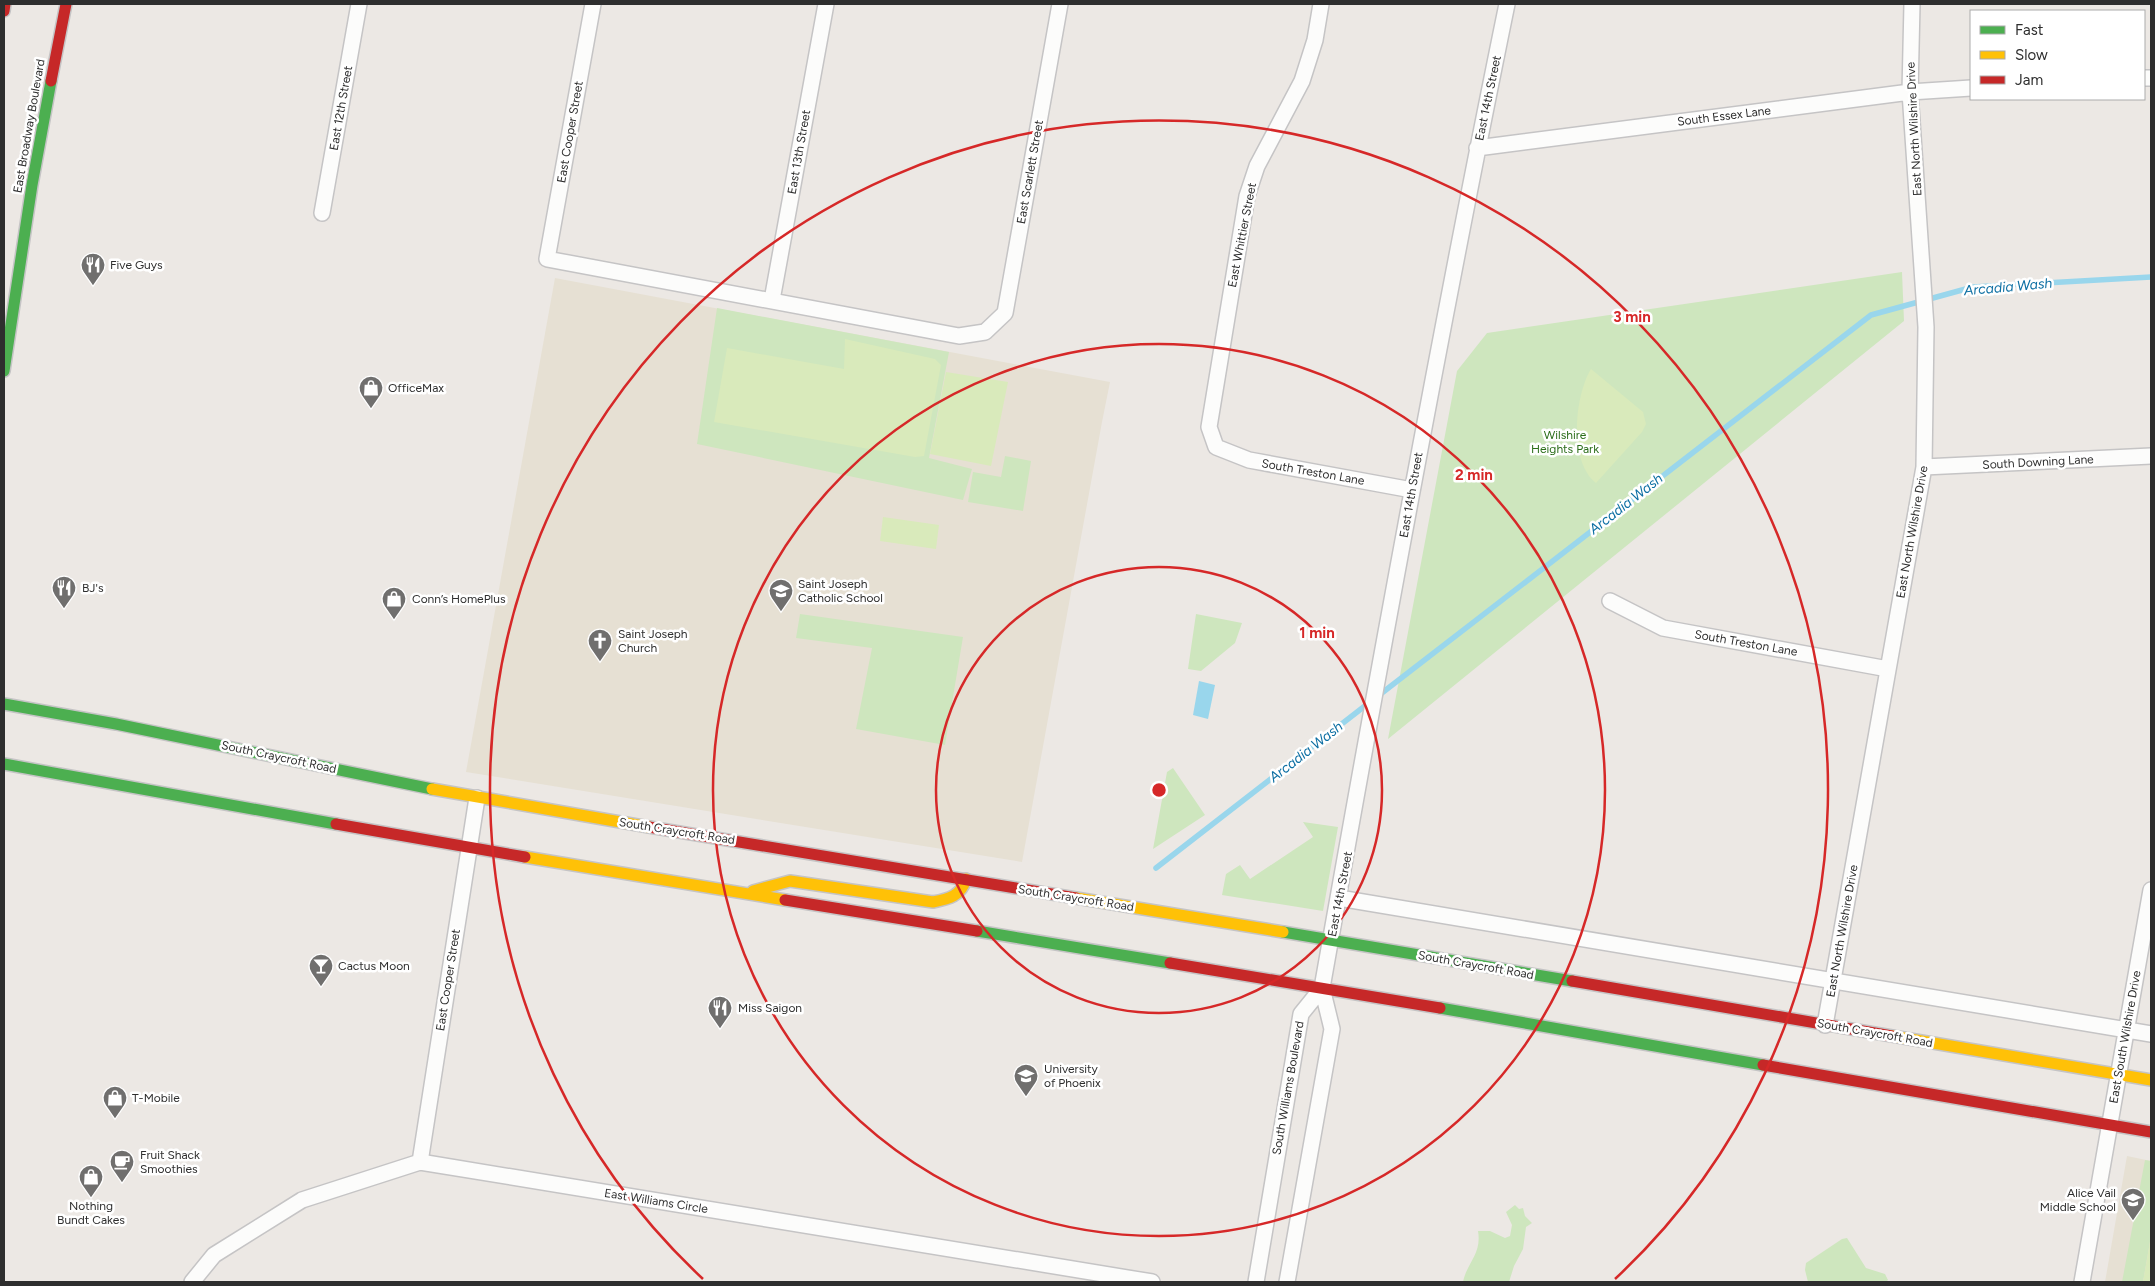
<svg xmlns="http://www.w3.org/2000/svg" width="2155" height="1286" font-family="Figtree,sans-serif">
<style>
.education{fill:#e6e0d3}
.green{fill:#cee6be}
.pitch{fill:#d9eabb}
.water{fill:#99d6ec}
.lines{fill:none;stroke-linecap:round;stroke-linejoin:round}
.stream{stroke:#99d6ec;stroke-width:5.5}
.street-casing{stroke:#c5c4c5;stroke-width:18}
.fast-casing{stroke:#c5c4c5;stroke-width:14}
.slow-casing{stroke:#c5c4c5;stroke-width:14}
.jam-casing{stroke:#c5c4c5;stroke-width:14}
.street{stroke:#fcfcfb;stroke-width:15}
.fast{stroke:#4caf50;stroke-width:11}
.slow{stroke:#ffc107;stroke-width:11}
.jam{stroke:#c62828;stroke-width:11}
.ring{fill:none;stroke:#d62828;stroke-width:2.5}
.labels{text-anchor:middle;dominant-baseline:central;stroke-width:5;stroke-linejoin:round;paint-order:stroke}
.street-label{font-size:12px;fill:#2e2e2e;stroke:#fff}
.poi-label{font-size:12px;fill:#2e2e2e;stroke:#fff;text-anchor:start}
.park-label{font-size:12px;fill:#2c6e1b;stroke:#fff}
.water-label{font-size:14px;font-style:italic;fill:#0d6fa3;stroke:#fff}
.centre{fill:#d62828;stroke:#fff;stroke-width:2.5}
.ring-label{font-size:15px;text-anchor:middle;font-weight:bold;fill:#d62828;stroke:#fff;stroke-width:5;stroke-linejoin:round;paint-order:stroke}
</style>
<rect width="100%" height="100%" fill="#ece8e4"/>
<!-- education -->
<path class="education" d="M555 278 1110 382 1102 422 1022 862 466 772Z
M2127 1156 2151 1161V1282H2105Z"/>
<!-- green -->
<path class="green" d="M1902 272 1904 321 1388 739 1457 371 1487 333Z
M717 308 949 352 929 458 972 469 963 500 697 444Z
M1005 456 1031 461 1023 511 968 502 973 472 1001 477Z
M800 614 963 637 945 745 856 729 872 648 796 638Z
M1196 614 1242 623 1235 643 1201 671 1188 669Z
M1173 768 1205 815 1153 849 1167 772Z
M1303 822 1338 827 1323 911 1222 895 1226 874 1240 865 1250 879 1313 837Z
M2145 1160 2151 1161V1236L2143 1282H2122Z
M1515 1205 1519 1209 1523 1208 1525 1216 1532 1223 1526 1227 1523 1249 1514 1266 1509 1282H1463C1467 1262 1482 1254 1478 1231H1490L1505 1238 1510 1236 1512 1225 1506 1212Z
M1847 1238 1866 1268 1885 1274 1888 1280 1886 1282H1808L1805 1270 1806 1263 1842 1239Z"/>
<!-- pitch -->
<path class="pitch" d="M845 339 935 359 941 365 924 456 915 457 714 422 727 348 844 369Z
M1591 369 1643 412 1646 424 1642 432 1596 483C1568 461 1575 395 1591 369Z
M946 372 1008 382 991 466 930 454Z
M883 517 939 525 936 549 880 541Z
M2151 1236V1282H2143Z"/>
<!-- water -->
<path class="water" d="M1199 681 1215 685 1208 719 1193 715Z"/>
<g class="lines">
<!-- stream -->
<path class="stream" d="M1378 696 1871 315 1973 287 2151 277
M1156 868 1370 702"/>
<defs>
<path id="street" d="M593 4 547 259 959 336 985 332 1005 313 1060 4
M1321 4 1315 40 1302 81 1257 166 1247 196 1209 427 1216 447 1249 460 1412 490
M2144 78H2151
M1477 148 1910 92 1971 88
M322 213 359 4
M772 300 826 4
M1924 467 2151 456
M1610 601 1663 628 1888 669
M1339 898 2151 1034
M1322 988C1380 660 1440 331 1507 4
M1825 1025 1924 467 1926 327 1910 92 1912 4
M420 1162 477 798
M192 1282 214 1255 302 1200 420 1162 1152 1282
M1256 1282 1301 1014 1322 988 1332 1029 1287 1282
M2082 1282 2151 890"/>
<path id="fast" d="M4 371 32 185 51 81
M4 704 116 724 432 789
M4 764 336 824
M977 931 1170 963
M1283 932 1572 981
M1440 1008 1763 1065"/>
<path id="slow" d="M432 789 649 827
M525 857 785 900
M753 891 790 881 933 902C949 899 961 896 966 879
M1076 898 1283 932
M1892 1036 2151 1080"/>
<path id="jam" d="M4 11 5 4
M51 81 66 4
M336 824 525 857
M649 827 1076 898
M785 900 977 931
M1170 963 1440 1008
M1572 981 1892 1036
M1763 1065 2151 1132"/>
</defs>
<!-- street casing -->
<use href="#street" class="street-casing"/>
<!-- fast casing -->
<use href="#fast" class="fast-casing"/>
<!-- slow casing -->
<use href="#slow" class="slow-casing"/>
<!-- jam casing -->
<use href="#jam" class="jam-casing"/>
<!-- street -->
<use href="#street" class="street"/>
<!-- fast -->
<use href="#fast" class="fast"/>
<!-- slow -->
<use href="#slow" class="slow"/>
<!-- jam -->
<use href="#jam" class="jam"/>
</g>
<!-- distance rings -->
<g class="ring">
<circle cx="1159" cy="790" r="223"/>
<circle cx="1159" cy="790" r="446"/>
<path d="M703 1279A669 669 0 1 1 1615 1279"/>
</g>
<!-- icons -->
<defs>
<symbol id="restaurant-pin" viewBox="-11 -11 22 30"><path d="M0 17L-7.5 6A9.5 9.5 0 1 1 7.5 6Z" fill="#706f6e" stroke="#fff"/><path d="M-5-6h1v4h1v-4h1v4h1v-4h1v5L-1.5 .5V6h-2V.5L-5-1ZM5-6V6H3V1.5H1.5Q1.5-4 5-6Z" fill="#fff"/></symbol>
<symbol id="shop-pin" viewBox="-11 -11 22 30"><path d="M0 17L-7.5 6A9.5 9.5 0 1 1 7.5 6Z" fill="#706f6e" stroke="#fff"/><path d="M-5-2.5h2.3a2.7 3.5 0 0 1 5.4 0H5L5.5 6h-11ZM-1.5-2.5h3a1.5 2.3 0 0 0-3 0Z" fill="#fff"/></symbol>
<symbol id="school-pin" viewBox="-11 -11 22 30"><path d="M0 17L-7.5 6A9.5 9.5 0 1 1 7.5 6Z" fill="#706f6e" stroke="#fff"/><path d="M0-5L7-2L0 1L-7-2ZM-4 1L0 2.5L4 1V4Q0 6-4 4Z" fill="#fff"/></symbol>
<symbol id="church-pin" viewBox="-11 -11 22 30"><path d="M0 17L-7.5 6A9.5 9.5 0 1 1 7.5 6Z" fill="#706f6e" stroke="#fff"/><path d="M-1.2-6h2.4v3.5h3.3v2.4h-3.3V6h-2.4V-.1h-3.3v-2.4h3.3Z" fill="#fff"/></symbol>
<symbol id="bar-pin" viewBox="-11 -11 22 30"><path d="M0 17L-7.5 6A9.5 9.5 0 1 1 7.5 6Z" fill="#706f6e" stroke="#fff"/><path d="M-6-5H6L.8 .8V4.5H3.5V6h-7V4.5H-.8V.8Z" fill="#fff"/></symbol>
<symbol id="university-pin" viewBox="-11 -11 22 30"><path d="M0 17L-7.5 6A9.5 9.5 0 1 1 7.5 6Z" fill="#706f6e" stroke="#fff"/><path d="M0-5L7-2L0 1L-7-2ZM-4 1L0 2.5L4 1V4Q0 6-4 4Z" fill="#fff"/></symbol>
<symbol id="cafe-pin" viewBox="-11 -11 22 30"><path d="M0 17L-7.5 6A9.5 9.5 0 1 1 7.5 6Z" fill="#706f6e" stroke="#fff"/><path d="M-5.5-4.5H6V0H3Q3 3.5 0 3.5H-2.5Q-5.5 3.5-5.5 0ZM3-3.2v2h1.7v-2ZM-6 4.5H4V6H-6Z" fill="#fff"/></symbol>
</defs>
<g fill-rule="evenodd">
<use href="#restaurant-pin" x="79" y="251" width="28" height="38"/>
<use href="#shop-pin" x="357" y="374" width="28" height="38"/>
<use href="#restaurant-pin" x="50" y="574" width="28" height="38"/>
<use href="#school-pin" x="767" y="577" width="28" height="38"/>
<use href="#shop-pin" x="380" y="585" width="28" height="38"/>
<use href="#church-pin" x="586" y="627" width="28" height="38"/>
<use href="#bar-pin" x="307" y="952" width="28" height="38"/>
<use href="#restaurant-pin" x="706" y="994" width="28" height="38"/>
<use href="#university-pin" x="1012" y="1062" width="28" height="38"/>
<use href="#shop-pin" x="101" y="1084" width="28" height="38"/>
<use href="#cafe-pin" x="108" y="1148" width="28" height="38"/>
<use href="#shop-pin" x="77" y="1163" width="28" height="38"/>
<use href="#school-pin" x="2119" y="1186" width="28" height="38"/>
</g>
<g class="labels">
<!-- street labels -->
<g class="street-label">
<text transform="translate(1488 98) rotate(-78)">East 14th Street</text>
<text transform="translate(341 108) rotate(-80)">East 12th Street</text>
<text transform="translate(1724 116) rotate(-7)">South Essex Lane</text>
<text transform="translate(29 126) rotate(-80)">East Broadway Boulevard</text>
<text transform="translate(1914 129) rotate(-93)">East North Wilshire Drive</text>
<text transform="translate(570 132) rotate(-80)">East Cooper Street</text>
<text transform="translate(799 152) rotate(-80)">East 13th Street</text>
<text transform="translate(1030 172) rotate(-80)">East Scarlett Street</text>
<text transform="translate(1242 235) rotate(-79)">East Whittier Street</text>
<text transform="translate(2038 462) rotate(-3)">South Downing Lane</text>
<text transform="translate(1313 472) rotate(10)">South Treston Lane</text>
<text transform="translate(1411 495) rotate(-80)">East 14th Street</text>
<text transform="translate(1912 532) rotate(-80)">East North Wilshire Drive</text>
<text transform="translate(1746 643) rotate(10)">South Treston Lane</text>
<text transform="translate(279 757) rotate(12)">South Craycroft Road</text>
<text transform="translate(677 831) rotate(9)">South Craycroft Road</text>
<text transform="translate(1340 894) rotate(-79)">East 14th Street</text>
<text transform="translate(1076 898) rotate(9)">South Craycroft Road</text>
<text transform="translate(1842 931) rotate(-80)">East North Wilshire Drive</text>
<text transform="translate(1476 965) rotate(10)">South Craycroft Road</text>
<text transform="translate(448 980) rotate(-81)">East Cooper Street</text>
<text transform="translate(1875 1033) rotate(10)">South Craycroft Road</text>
<text transform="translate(2125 1037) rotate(-80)">East South Wilshire Drive</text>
<text transform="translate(1288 1088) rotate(-80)">South Williams Boulevard</text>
<text transform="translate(656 1201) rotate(9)">East Williams Circle</text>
</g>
<!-- poi labels -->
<g class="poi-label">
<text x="110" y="265">Five Guys</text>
<text x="388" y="388">OfficeMax</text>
<text x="798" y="584">Saint Joseph<tspan x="798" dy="14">Catholic School</tspan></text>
<text x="82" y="588">BJ's</text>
<text x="412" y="599">Conn’s HomePlus</text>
<text x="618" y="634">Saint Joseph<tspan x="618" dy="14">Church</tspan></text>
<text x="338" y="966">Cactus Moon</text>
<text x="738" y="1008">Miss Saigon</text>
<text x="1044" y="1069">University<tspan x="1044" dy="14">of Phoenix</tspan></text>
<text x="132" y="1098">T-Mobile</text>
<text x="140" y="1155">Fruit Shack<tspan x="140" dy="14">Smoothies</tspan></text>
<text x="2116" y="1193" text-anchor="end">Alice Vail<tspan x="2116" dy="14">Middle School</tspan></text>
<text x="91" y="1206" text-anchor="middle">Nothing<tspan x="91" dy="14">Bundt Cakes</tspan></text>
</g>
<!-- park labels -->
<g class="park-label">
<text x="1565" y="435">Wilshire<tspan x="1565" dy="14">Heights Park</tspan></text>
</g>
<!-- water labels -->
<g class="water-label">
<text transform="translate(2008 287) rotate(-5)">Arcadia Wash</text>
<text transform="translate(1626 504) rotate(-38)">Arcadia Wash</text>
<text transform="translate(1306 752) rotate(-38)">Arcadia Wash</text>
</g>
</g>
<circle cx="1159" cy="790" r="8" class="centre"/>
<g class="ring-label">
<text x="1632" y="322">3 min</text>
<text x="1474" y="480">2 min</text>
<text x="1317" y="638">1 min</text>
</g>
<!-- border -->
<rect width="2155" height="1286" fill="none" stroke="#2e2e2e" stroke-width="10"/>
<!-- legend -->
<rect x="1970" y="10" width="175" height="90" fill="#ffffff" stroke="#ababab"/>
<rect x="1980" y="26" width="25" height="8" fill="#4caf50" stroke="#ababab"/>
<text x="2015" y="35" font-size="15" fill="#2e2e2e">Fast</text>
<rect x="1980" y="51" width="25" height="8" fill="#ffc107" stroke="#ababab"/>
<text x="2015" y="60" font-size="15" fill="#2e2e2e">Slow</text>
<rect x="1980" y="76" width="25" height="8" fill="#c62828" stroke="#ababab"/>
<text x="2015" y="85" font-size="15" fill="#2e2e2e">Jam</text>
</svg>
